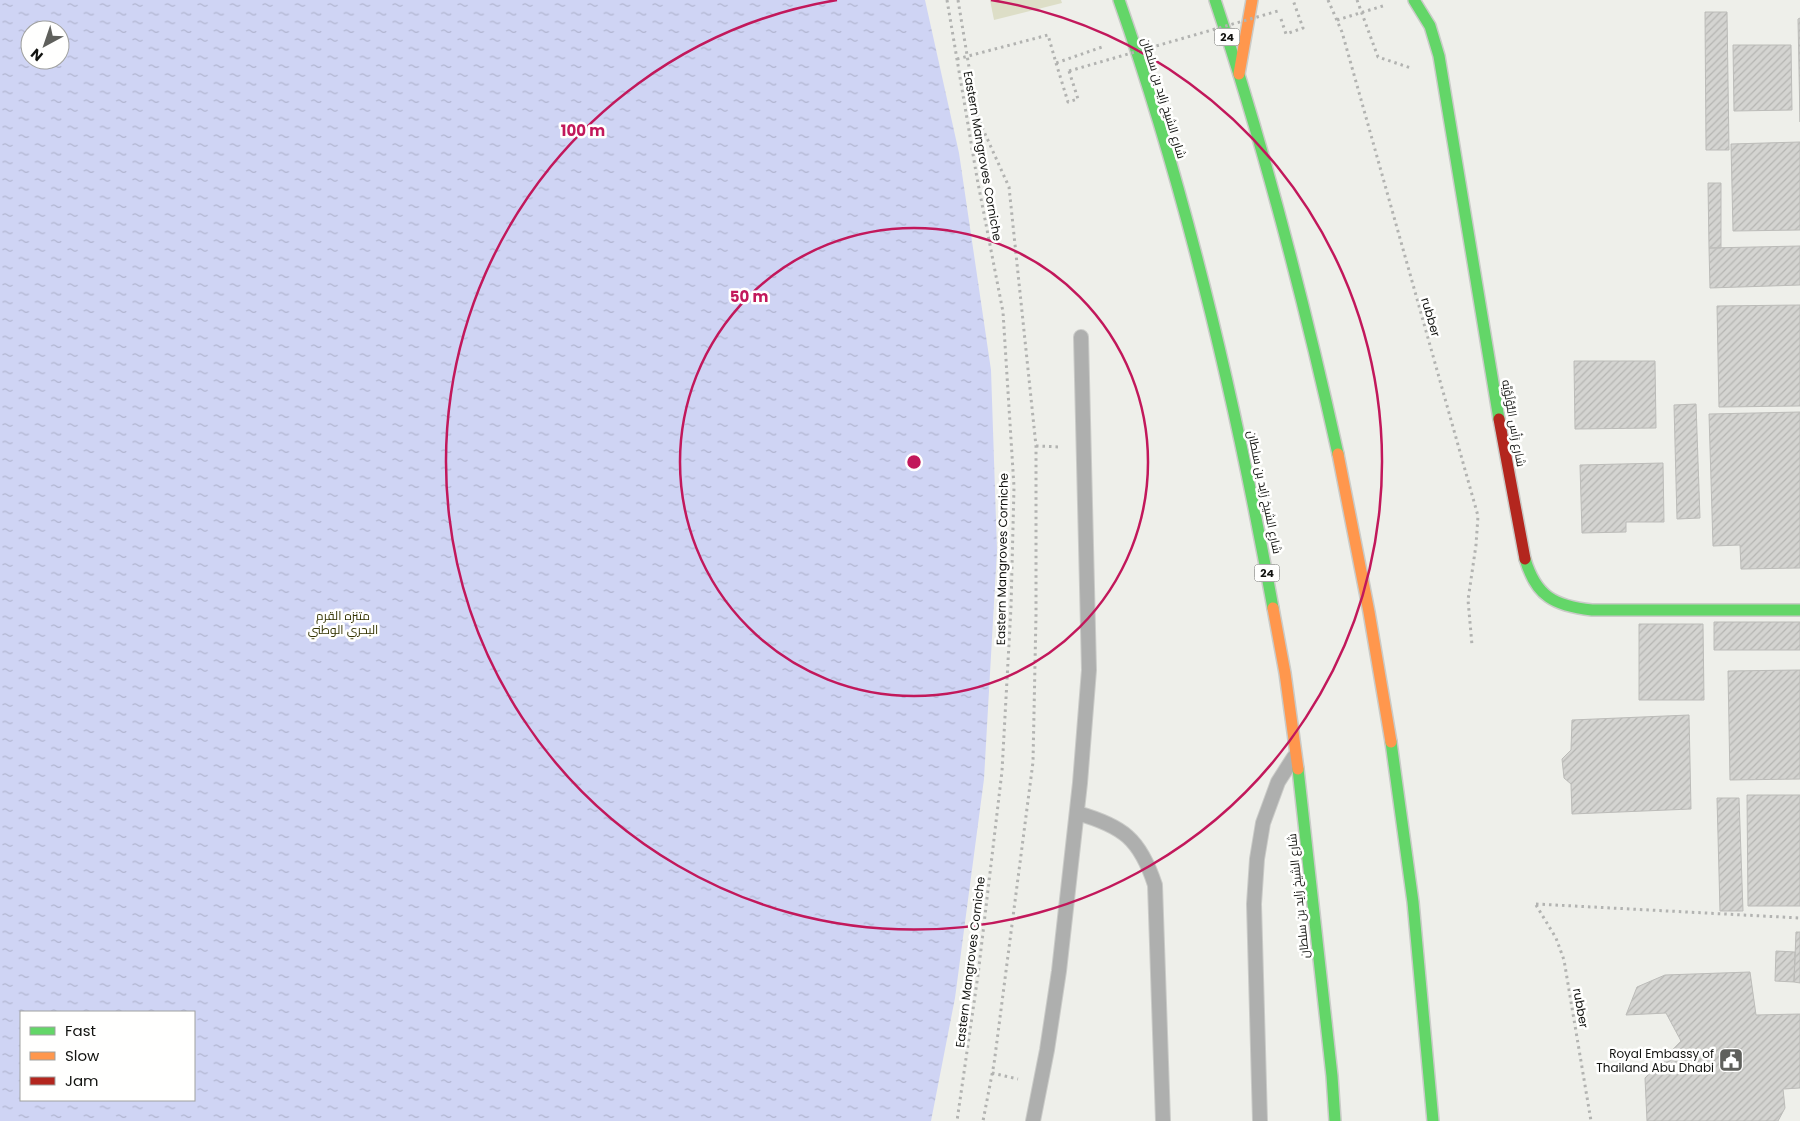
<svg xmlns="http://www.w3.org/2000/svg" width="1800" height="1121" font-family="Poppins,Cairo,sans-serif">
<style>
.park{fill:#dddec7}
.water{fill:url(#water-ripples);fill-rule:evenodd}
.building{fill:url(#building-hatch);stroke:#bcbcb9}
.lines{fill:none;stroke-linecap:round;stroke-linejoin:round}
.lane-casing{stroke:#cacbc8;stroke-width:16}
.fast-casing{stroke:#cacbc8;stroke-width:14}
.slow-casing{stroke:#cacbc8;stroke-width:14}
.jam-casing{stroke:#cacbc8;stroke-width:14}
.path{stroke:#b2b3b1;stroke-width:3;stroke-dasharray:2.5 4;stroke-linecap:butt}
.lane{stroke:#aeafae;stroke-width:14}
.fast{stroke:#63d668;stroke-width:11}
.slow{stroke:#ff974d;stroke-width:11}
.jam{stroke:#b3261e;stroke-width:11}
.path-bridge{stroke:#b2b3b1;stroke-width:3;stroke-dasharray:2.5 4;stroke-linecap:butt}
.ring{fill:none;stroke:#c2185b;stroke-width:2.5}
.labels{text-anchor:middle;dominant-baseline:central;stroke-width:5;stroke-linejoin:round;paint-order:stroke}
.shield{fill:#fffffe;stroke:#595a57;stroke-width:1}
.shield-label{font-size:11px;font-weight:bold;fill:#121310}
.street-label{font-size:12px;fill:#121310;stroke:#fffffe}
.park-label{font-size:12px;fill:#330;stroke:#fffffe}
.poi-label{font-size:12px;fill:#121310;stroke:#fffffe;text-anchor:end}
.centre{fill:#c2185b;stroke:#fffffe;stroke-width:2.5}
.ring-label{font-size:15px;text-anchor:middle;font-weight:bold;fill:#c2185b;stroke:#fffffe;stroke-width:5;stroke-linejoin:round;paint-order:stroke}
</style>
<defs>
<pattern id="water-ripples" width="26" height="14" patternUnits="userSpaceOnUse" patternTransform="scale(1.25)"><rect width="26" height="14" fill="#cfd4f4"/><path d="M2 4q2-2 4 0t4 0M15 11q2-2 4 0t4 0" fill="none" stroke="#b1b5d0"/></pattern>
<pattern id="building-hatch" width="6" height="6" patternUnits="userSpaceOnUse" patternTransform="scale(1.25)"><rect width="6" height="6" fill="#d4d4d1"/><path d="M-1 1l2-2M0 6l6-6M5 7l2-2" fill="none" stroke="#b5b5b2"/></pattern>
</defs>
<rect width="100%" height="100%" fill="#eeefea"/>
<!-- park -->
<path class="park" d="M990 0H1061L1062 3 994 20Z"/>
<!-- water -->
<path class="water" d="M0 0H925L959 153 991 370 997 550 984 779 955 998 931 1121H0ZM30 30H60V60H30ZM21 1012H194V1100H21Z"/>
<!-- building -->
<path class="building" d="M1705 12H1727L1729 150H1706Z
M1800 18V122L1798 19Z
M1733 45H1791L1792 110 1734 111Z
M1800 142V230L1733 231 1731 144Z
M1708 183H1721V248H1709Z
M1800 246V285L1710 288 1709 248Z
M1800 305V406L1719 407 1717 306Z
M1574 361H1655L1656 428 1575 429Z
M1696 404 1700 518 1677 519 1674 405Z
M1800 412V568L1741 569 1740 545 1713 546 1709 414Z
M1663 463 1664 522H1626V532L1582 533 1580 465Z
M1714 622H1800V650H1714Z
M1639 624H1703L1704 700H1639Z
M1800 670V779L1730 780 1728 671Z
M1689 715 1691 809 1572 814 1571 784 1564 778 1562 759 1571 750 1572 720Z
M1747 795H1800V906H1748Z
M1717 798H1739L1743 911H1720Z
M1796 932H1800V983L1794 982Z
M1776 951 1795 952 1794 982 1775 981Z
M1750 972 1756 1015 1800 1014V1088L1783 1089 1785 1108 1778 1121H1647L1645 1078 1681 1041 1666 1013 1626 1015 1637 987 1665 975Z"/>
<g class="lines">
<defs>
<path id="lane" d="M1077 813C1123 826 1140 839 1155 885L1163 1121
M1033 1121 1047 1050 1059 971 1080 783 1089 670 1081 337
M1260 1121 1254 904 1257 859 1263 823 1278 782 1294 757"/>
<path id="fast" d="M1119 0C1188 197 1236 403 1273 608
M1215 0C1265 149 1304 301 1338 454
M1414 0 1430 26 1439 56 1499 419
M1525 559C1536 596 1554 606 1592 610H1800
M1391 742 1413 902 1433 1121
M1298 769 1332 1076 1335 1121"/>
<path id="slow" d="M1239 74 1252 0
M1338 454 1369 612 1391 742
M1273 608 1285 673 1298 769"/>
<path id="jam" d="M1499 419 1525 559"/>
</defs>
<!-- lane casing -->
<use href="#lane" class="lane-casing"/>
<!-- fast casing -->
<use href="#fast" class="fast-casing"/>
<!-- slow casing -->
<use href="#slow" class="slow-casing"/>
<!-- jam casing -->
<use href="#jam" class="jam-casing"/>
<!-- path -->
<path class="path" d="M947 0 977 178 1003 312 1014 487 1011 607 1002 771 978 975 957 1121
M958 0 977 116 1009 187 1036 446V615L1033 762 994 1064 983 1121
M1328 0 1342 32 1478 516 1476 545 1468 600 1472 645
M1357 0 1378 57 1411 68
M1281 19 1286 34 1303 28 1293 0
M1337 20 1386 5
M957 59 1048 35 1056 63 1105 46
M1056 63 1068 102 1078 99 1069 71
M1036 446 1061 447
M1536 904 1800 918
M1536 905 1556 938 1564 960 1591 1121
M992 1073 1018 1079"/>
<!-- lane -->
<use href="#lane" class="lane"/>
<!-- fast -->
<use href="#fast" class="fast"/>
<!-- slow -->
<use href="#slow" class="slow"/>
<!-- jam -->
<use href="#jam" class="jam"/>
<!-- path-bridge -->
<path class="path-bridge" d="M1069 71 1278 11"/>
</g>
<!-- distance rings -->
<g class="ring">
<circle cx="914" cy="462" r="234"/>
<path d="M991 0A468 468 0 1 1 837 0"/>
</g>
<!-- icons -->
<defs>
<symbol id="civic-square" viewBox="-11 -11 22 22"><rect x="-9" y="-9" width="18" height="18" rx="4" fill="#5f605c" stroke="#fffffe"/><path d="M-.6-6.5H3V-4.5H.6V-3L4-1V1h2V6H-6V1h2V-1L-.6-3ZM-1.2 2.5V6h2.4V2.5Z" fill="#fff"/></symbol>
</defs>
<g fill-rule="evenodd">
<use href="#civic-square" x="1717" y="1046" width="28" height="28"/>
</g>
<g class="labels">
<!-- shield labels -->
<g class="shield">
<rect x="1214.5" y="28.5" width="25" height="17" rx="4"/>
<rect x="1254.5" y="564.5" width="25" height="17" rx="4"/>
</g>
<g class="shield-label">
<text x="1227" y="37">24</text>
<text x="1267" y="573">24</text>
</g>
<!-- street labels -->
<g class="street-label">
<text transform="translate(1164 98) rotate(73)">شارع الشيخ زايد بن سلطان</text>
<text transform="translate(983 156) rotate(80)">Eastern Mangroves Corniche</text>
<text transform="translate(1431 317) rotate(74)">rubber</text>
<text transform="translate(1514 423) rotate(80)">شارع رَأس اللُّؤلُؤيَّه</text>
<text transform="translate(1265 492) rotate(78)">شارع الشيخ زايد بن سلطان</text>
<text transform="translate(1002 559) rotate(-89)">Eastern Mangroves Corniche</text>
<text transform="translate(1298 896) rotate(-96)">شارع الشيخ زايد بن سلطان</text>
<text transform="translate(970 962) rotate(-83)">Eastern Mangroves Corniche</text>
<text transform="translate(1581 1008) rotate(80)">rubber</text>
</g>
<!-- park labels -->
<g class="park-label">
<text x="343" y="615">متنزه القرم<tspan x="343" dy="14">البحري الوطني</tspan></text>
</g>
<!-- poi labels -->
<g class="poi-label">
<text x="1714" y="1053">Royal Embassy of<tspan x="1714" dy="14">Thailand Abu Dhabi</tspan></text>
</g>
</g>
<circle cx="914" cy="462" r="8" class="centre"/>
<g class="ring-label">
<text x="583" y="136">100 m</text>
<text x="749" y="302">50 m</text>
</g>
<!-- legend -->
<rect x="20" y="1011" width="175" height="90" fill="#fffffe" stroke="#a0a19f"/>
<rect x="30" y="1027" width="25" height="8" fill="#63d668" stroke="#a0a19f"/>
<text x="65" y="1036" font-size="15" fill="#121310">Fast</text>
<rect x="30" y="1052" width="25" height="8" fill="#ff974d" stroke="#a0a19f"/>
<text x="65" y="1061" font-size="15" fill="#121310">Slow</text>
<rect x="30" y="1077" width="25" height="8" fill="#b3261e" stroke="#a0a19f"/>
<text x="65" y="1086" font-size="15" fill="#121310">Jam</text>
<!-- north arrow -->
<g transform="translate(45 45) rotate(220)"><circle r="24" fill="#fffffe" stroke="#a0a19f"/>
<path d="M0-4L9 19L0 12L-9 19Z" fill="#5f605c"/>
<text y="-8" font-size="14" font-weight="bold" text-anchor="middle" fill="#121310">N</text>
</g>
</svg>
